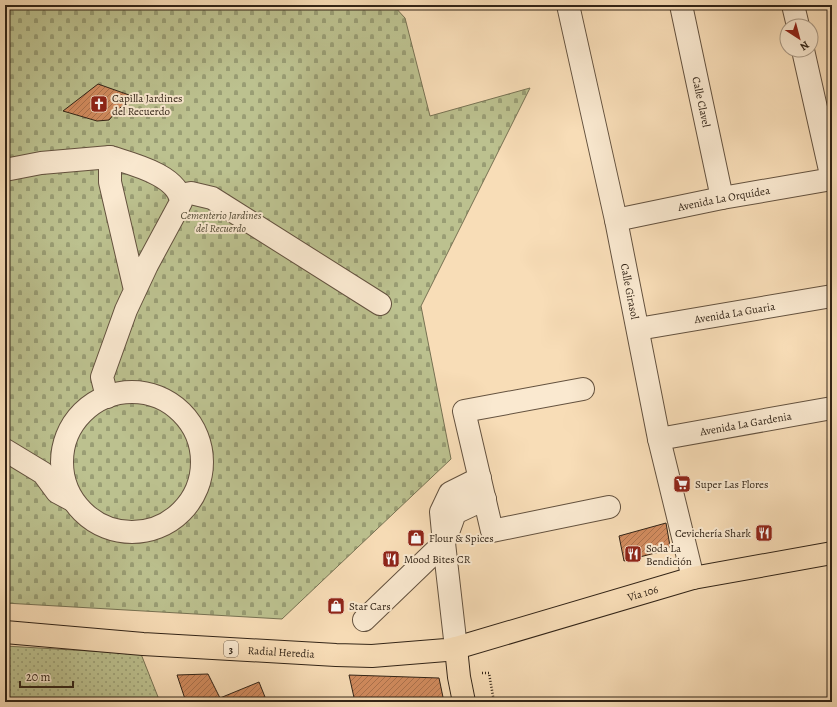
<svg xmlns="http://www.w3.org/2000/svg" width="837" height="707" font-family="Alegreya,serif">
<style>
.grass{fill:url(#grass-dots);stroke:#777253}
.cemetery{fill:url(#cemetery-stones);stroke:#777253}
.building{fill:url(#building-hatch);stroke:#322417}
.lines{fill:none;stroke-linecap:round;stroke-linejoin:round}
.minor-casing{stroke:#64523f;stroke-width:24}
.major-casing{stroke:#322417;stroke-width:24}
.path{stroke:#322417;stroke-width:2.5;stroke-dasharray:1 2;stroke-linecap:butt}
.minor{stroke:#fae9d0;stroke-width:22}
.major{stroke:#f8ddb7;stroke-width:22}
.labels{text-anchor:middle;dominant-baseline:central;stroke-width:4;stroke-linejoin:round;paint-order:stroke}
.shield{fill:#fae9d0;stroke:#6e5f4e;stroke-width:1}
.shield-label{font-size:10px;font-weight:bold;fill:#322417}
.poi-label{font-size:11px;fill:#322417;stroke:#fae9d0;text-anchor:start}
.street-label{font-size:11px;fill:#322417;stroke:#fae9d0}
.park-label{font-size:11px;font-style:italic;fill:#544b35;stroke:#fae9d0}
</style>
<defs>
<pattern id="grass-dots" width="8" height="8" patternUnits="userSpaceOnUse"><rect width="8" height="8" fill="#bcc18f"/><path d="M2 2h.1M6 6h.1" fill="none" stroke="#999d74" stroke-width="1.8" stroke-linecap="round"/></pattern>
<pattern id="cemetery-stones" width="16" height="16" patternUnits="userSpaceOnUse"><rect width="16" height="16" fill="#bcc18f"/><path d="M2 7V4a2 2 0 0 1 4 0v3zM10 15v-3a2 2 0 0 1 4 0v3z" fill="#999d74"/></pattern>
<pattern id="building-hatch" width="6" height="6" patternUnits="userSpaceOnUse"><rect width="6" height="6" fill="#d28c5f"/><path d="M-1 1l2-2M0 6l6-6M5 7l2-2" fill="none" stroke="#ab724d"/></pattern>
</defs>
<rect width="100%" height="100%" fill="#f8ddb7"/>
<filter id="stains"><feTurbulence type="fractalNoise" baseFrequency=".005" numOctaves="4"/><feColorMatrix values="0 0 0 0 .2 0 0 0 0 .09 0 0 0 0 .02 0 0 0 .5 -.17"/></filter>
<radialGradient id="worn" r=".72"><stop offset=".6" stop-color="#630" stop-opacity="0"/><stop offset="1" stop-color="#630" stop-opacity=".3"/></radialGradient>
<!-- grass -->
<path class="grass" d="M5 646 141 654 160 702H5Z"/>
<!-- cemetery -->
<path class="cemetery" d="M5 5H393L405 18 430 116 530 88 421 306 451 459 282 619 5 603Z"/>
<!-- building -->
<path class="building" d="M98 84 132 96 116 112 109 120 97 121 63 111Z
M666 523 670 546 667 550 624 561 619 536Z
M208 674 220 698 259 682 267 702H186L177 675Z
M349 675 439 678 444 702H355Z"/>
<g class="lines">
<defs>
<g id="minor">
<path id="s1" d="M568 5 616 220 659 439 693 578"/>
<path id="s2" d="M681 5 722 198"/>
<path d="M793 5 798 26"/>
<path d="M803 50 832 179"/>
<path d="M5 170 41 163 110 157"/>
<path d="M180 195 191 193 212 198 380 304"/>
<path id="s3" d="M616 220 722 198 832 179"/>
<path id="s4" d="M638 329 832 296"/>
<path d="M583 389 464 411 492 531 609 507"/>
<circle cx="132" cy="462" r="70"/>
<path d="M107 397 102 377 126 310 147 265 181 202C179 175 131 164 110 157V182L135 290"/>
<path id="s5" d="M659 439 832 408"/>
<path d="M5 450 43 473 57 492 72 500"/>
<path d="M446 538 455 513 485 499"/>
<path d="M444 543 441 512 450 493 480 478"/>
<path d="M364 620 444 543 456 648"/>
</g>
<g id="major">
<path id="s6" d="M5 632 143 644 336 655 372 656 446 650 456 648 693 578 832 553"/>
<path d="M456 648 459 677 464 702"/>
</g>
</defs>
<!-- minor casing -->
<use href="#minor" class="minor-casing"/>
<!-- major casing -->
<use href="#major" class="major-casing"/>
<!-- path -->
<path class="path" d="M482 673H489L494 702"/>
<!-- minor -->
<use href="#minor" class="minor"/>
<!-- major -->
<use href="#major" class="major"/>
</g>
<!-- icons -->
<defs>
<symbol id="church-square" viewBox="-11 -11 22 22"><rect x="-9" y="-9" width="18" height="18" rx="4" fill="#8f2418" stroke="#fae9d0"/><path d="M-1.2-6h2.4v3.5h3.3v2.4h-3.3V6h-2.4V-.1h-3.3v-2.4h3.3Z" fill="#fff"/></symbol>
<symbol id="supermarket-square" viewBox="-11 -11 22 22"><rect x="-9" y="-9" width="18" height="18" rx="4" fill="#8f2418" stroke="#fae9d0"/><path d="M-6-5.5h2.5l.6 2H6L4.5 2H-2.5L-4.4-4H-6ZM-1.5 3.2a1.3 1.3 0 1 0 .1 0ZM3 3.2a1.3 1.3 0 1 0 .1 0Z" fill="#fff"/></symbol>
<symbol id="restaurant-square" viewBox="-11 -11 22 22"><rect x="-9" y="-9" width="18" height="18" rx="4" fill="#8f2418" stroke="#fae9d0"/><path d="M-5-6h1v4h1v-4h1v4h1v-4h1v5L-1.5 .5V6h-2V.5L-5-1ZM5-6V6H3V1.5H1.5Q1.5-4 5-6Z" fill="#fff"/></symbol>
<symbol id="shop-square" viewBox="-11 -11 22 22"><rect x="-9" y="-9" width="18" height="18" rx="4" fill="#8f2418" stroke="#fae9d0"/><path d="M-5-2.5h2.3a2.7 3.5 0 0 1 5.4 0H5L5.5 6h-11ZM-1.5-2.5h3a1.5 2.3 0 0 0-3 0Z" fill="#fff"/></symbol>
</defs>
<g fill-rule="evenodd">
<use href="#church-square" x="89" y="94" width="20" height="20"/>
<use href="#supermarket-square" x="672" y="474" width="20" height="20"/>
<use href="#restaurant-square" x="754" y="523" width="20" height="20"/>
<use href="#shop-square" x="406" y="528" width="20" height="20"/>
<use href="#restaurant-square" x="623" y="544" width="20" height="20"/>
<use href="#restaurant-square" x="381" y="549" width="20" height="20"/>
<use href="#shop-square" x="326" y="596" width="20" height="20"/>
</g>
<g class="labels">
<!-- shield labels -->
<rect class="shield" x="224" y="641" width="14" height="16" rx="3"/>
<g class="shield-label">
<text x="231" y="649">3</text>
</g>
<!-- poi labels -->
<g class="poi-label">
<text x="112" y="98">Capilla Jardines<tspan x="112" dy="13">del Recuerdo</tspan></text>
<text x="695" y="484">Super Las Flores</text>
<text x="751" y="533" text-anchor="end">Cevichería Shark</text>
<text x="429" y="538">Flour &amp; Spices</text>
<text x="646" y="548">Soda La<tspan x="646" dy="13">Bendición</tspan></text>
<text x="404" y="559">Mood Bites CR</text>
<text x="349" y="606">Star Cars</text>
</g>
<!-- street labels -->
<g class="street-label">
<text stroke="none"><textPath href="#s2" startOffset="99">Calle Clavel</textPath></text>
<text stroke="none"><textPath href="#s3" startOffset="110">Avenida La Orquídea</textPath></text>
<text stroke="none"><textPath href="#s1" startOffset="293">Calle Girasol</textPath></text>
<text stroke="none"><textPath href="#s4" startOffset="98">Avenida La Guaria</textPath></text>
<text stroke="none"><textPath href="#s5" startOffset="88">Avenida La Gardenia</textPath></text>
<text stroke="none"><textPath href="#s6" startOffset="647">Vía 106</textPath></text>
<text stroke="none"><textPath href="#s6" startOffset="277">Radial Heredia</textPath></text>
</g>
<!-- park labels -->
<g class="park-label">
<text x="221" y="215">Cementerio Jardines<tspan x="221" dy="13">del Recuerdo</tspan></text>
</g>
</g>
<!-- margin -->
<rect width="837" height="707" fill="none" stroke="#f8ddb7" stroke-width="20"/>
<rect x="6" y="6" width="825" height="695" fill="none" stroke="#322417" stroke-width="2"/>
<rect x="10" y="10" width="817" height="687" fill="none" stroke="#322417"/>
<!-- north arrow -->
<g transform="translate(799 38) rotate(144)"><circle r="19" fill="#fae9d0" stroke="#aa9a86"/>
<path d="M0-3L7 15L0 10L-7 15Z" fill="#8f2418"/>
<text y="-6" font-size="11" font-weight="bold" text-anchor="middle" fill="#322417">N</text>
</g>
<!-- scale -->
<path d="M20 681v6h53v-6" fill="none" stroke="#322417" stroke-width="2"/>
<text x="26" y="681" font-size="12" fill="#322417" stroke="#fae9d0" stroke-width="3" paint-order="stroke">20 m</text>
<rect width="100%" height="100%" filter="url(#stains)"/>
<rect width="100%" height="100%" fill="url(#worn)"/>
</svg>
